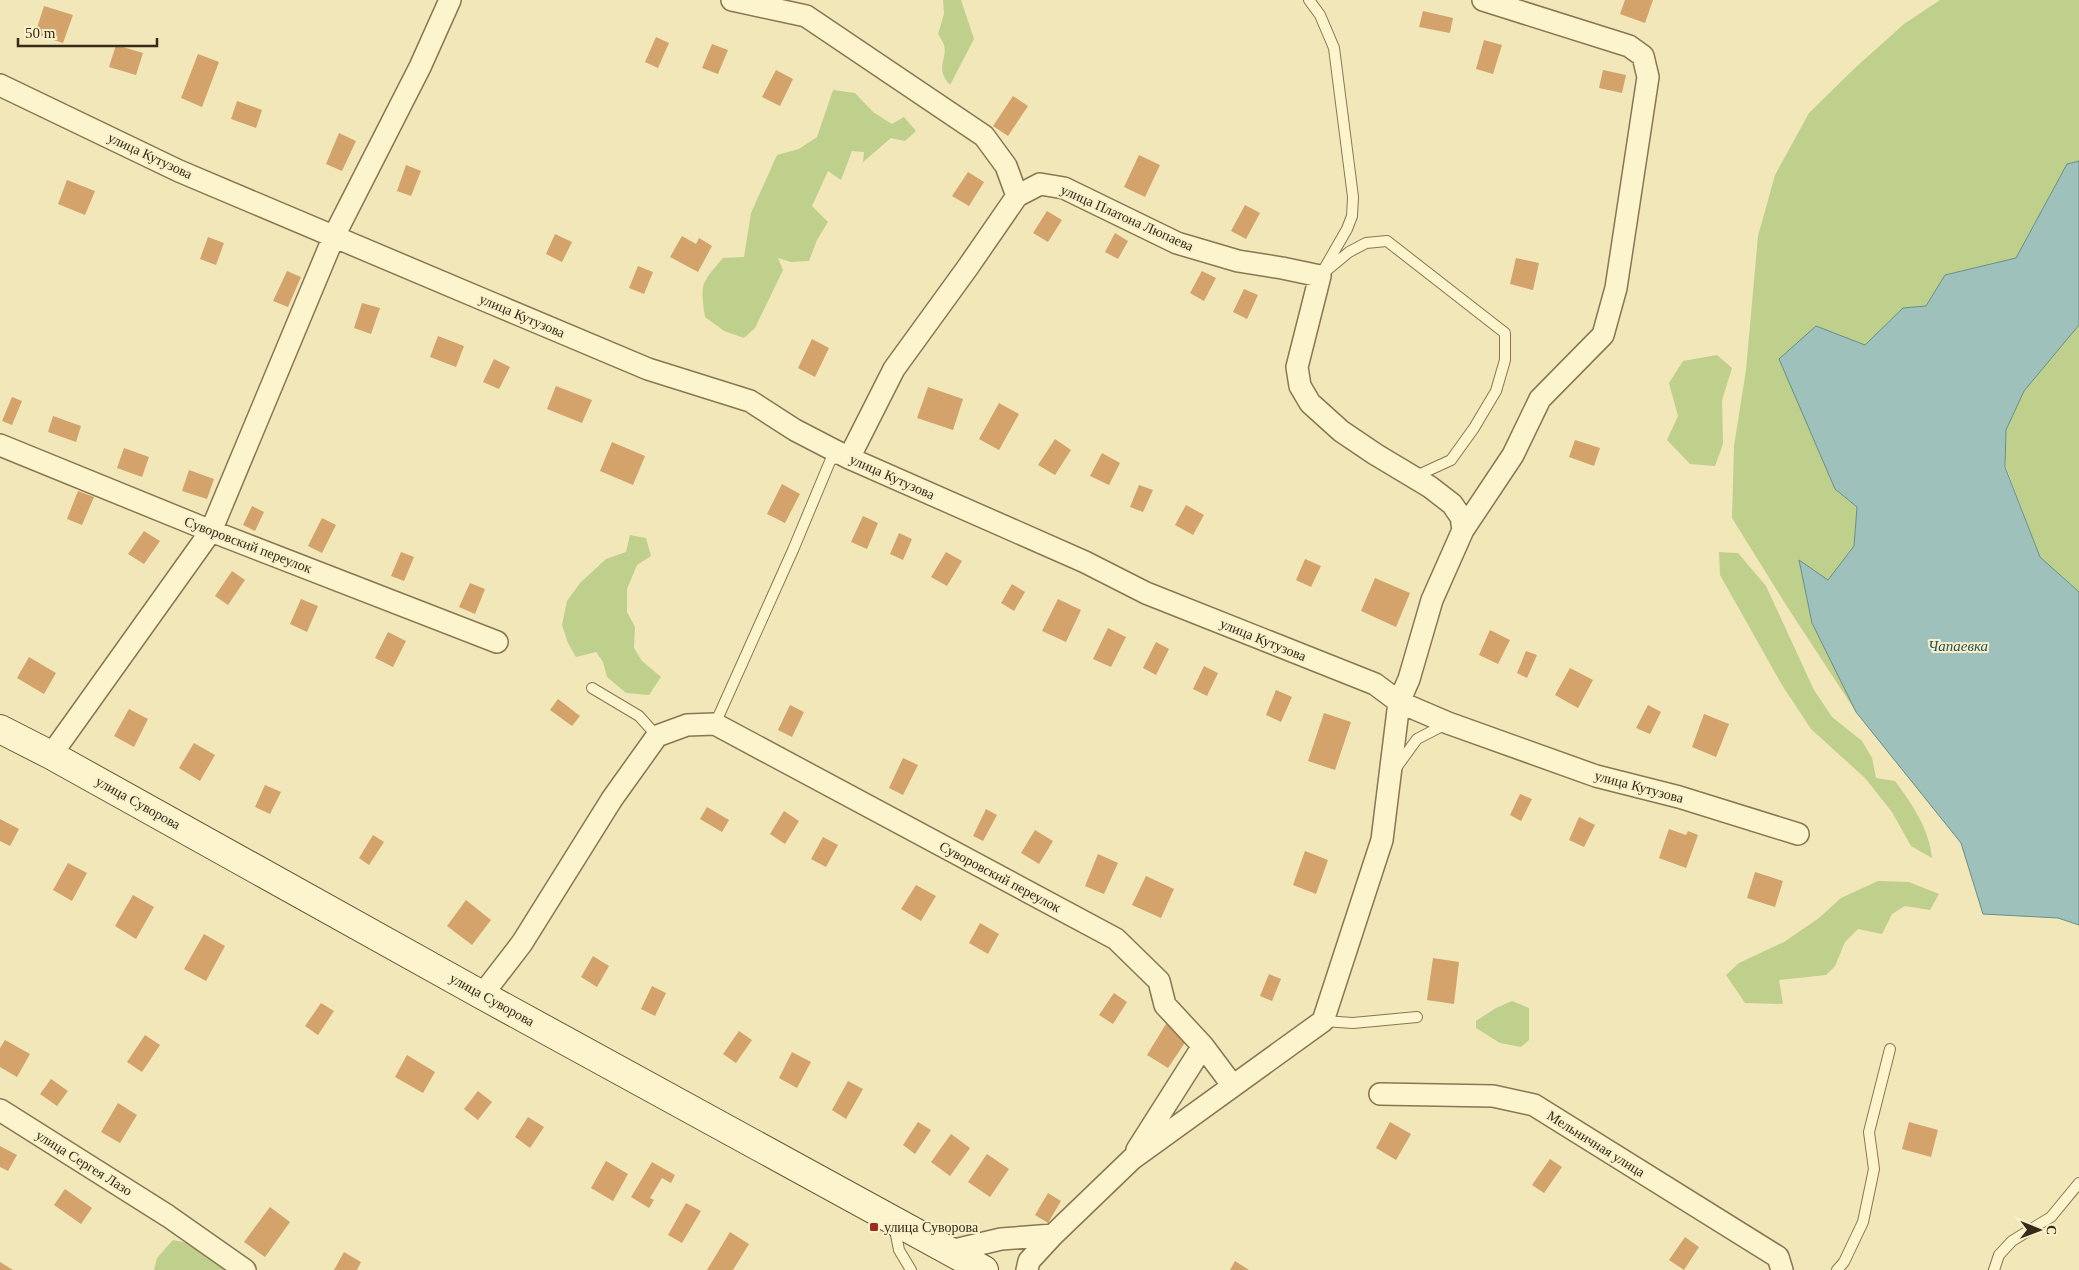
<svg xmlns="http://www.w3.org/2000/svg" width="2079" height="1270" font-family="Georgia,serif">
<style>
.green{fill:#bfd08c}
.water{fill:#9ec1bb;stroke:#658f89}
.building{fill:#d3a36b}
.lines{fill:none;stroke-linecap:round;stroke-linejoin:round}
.lane-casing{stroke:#897652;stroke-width:12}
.street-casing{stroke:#897652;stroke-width:24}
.secondary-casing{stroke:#6a5736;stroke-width:30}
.lane{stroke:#fcf4cc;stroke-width:10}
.street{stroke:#fcf4cc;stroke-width:21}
.secondary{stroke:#fcf4cc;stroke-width:28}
.poi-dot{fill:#9d2c1d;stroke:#f8f0c9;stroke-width:2}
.labels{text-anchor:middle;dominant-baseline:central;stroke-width:4;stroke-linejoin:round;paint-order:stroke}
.street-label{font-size:14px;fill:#362b19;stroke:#f8f0c9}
.poi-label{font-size:14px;fill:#362b19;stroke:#f8f0c9;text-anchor:start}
.water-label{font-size:15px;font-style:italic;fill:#265457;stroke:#f8f0c9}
</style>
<rect width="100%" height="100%" fill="#f1e7b9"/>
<!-- green -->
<path class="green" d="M943 0H961L974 39 950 85C934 67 948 60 944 45 943 42 940 37 938 34L944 14Z
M1940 0H2079V161L2067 164 2016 258 1945 275 1926 306 1903 308 1865 346 1816 326 1810 431 1835 489 1857 507 1854 546 1828 580 1799 561 1812 623 1856 712 1788 608 1732 518 1734 446 1746 370 1758 236 1775 175 1809 113 1856 67 1904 24Z
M833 90 855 93 873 112 892 124 904 117 916 131 905 141 891 138 863 162 864 152 852 151 841 180 828 171 812 206 828 222 817 240 809 261 791 262 778 258 783 270 755 328 744 338 724 331 705 317C700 283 701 284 723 258L744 257 751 213 777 155 799 149 817 137Z
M2079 325V592L2040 557 2006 467V430L2024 391Z
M1717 355 1732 368 1722 400 1723 444 1715 466 1690 464 1667 440 1678 416 1669 383 1683 361Z
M630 535 646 538 651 556 637 565 627 589V612L635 627 634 648 642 661 661 677 649 695 626 693 607 677 603 662 596 652 576 657 568 643 562 625 567 601 580 583 606 559 626 552Z
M1719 552 1738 553 1766 586 1814 690 1832 717 1862 741 1872 758 1876 778 1895 781C1912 804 1929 828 1932 858L1911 846 1892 812 1865 778 1811 729 1782 685 1720 575Z
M1878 881 1909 882 1939 894 1930 910 1905 906 1892 914 1882 934 1858 929 1845 942 1835 966 1826 975 1779 980 1783 1004 1745 1003 1726 975 1739 963 1784 942 1819 918 1841 898Z
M1512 1001 1529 1008V1040L1521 1047 1500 1043 1476 1028V1021L1496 1008Z
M173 1240 193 1244 224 1270H154L157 1258Z"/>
<!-- water -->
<path class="water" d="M2079 161V325L2024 391 2006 430 2005 467 2040 557 2079 592V925L2058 918 1983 914 1961 843 1856 712 1812 623 1799 560 1828 580 1854 546 1857 507 1835 489 1779 359 1816 326 1865 345 1903 308 1926 306 1945 275 2016 258 2067 164Z"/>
<!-- building -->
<path class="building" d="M1625 0H1653L1645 23 1620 14Z
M44 6 73 15 63 43 35 34Z
M1423 11 1453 18 1450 33 1419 27Z
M656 37 669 43 658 68 645 62Z
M1484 40 1502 45 1493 74 1476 69Z
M712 44 728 50 718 74 702 68Z
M116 45 143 53 136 75 109 67Z
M198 54 219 62 202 107 181 98Z
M776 70 793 79 780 106 762 97Z
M1603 70 1626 75 1622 93 1599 88Z
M1013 96 1028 106 1008 136 993 126Z
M237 101 262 110 256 128 231 119Z
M339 133 356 141 342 171 326 164Z
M1139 155 1160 165 1145 197 1124 187Z
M406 165 421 171 411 196 397 191Z
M968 172 984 182 969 206 952 196Z
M67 180 95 191 85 215 58 204Z
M1245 205 1260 213 1246 239 1231 231Z
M1047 211 1062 220 1048 242 1033 233Z
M1115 233 1128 241 1118 259 1105 252Z
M555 234 572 242 562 262 546 254Z
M682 236 696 244 699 238 712 246 698 272 670 257Z
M208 237 224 243 216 265 200 259Z
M1516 258 1539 263 1533 290 1510 284Z
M638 266 653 272 644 294 629 288Z
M287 271 301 277 288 307 273 301Z
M1202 271 1216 278 1204 301 1190 293Z
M1244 289 1258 295 1247 319 1233 312Z
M362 303 380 308 371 334 354 328Z
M438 336 464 346 456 367 430 357Z
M812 339 829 348 815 377 798 368Z
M494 359 510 367 499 389 483 382Z
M556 386 592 400 582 423 547 409Z
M928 387 963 399 953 430 917 418Z
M12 397 22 401 12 425 2 421Z
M999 403 1019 414 999 450 979 439Z
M53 416 81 426 76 442 48 432Z
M1055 439 1071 450 1055 475 1038 465Z
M1575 440 1600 448 1594 466 1569 457Z
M612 442 645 456 633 485 600 471Z
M124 448 149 457 142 477 117 468Z
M1102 453 1120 463 1109 485 1090 476Z
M189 470 214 479 207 499 182 491Z
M782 484 800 494 785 523 767 514Z
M1139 485 1153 490 1143 512 1130 507Z
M78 491 94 497 82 525 67 519Z
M1186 505 1204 515 1193 535 1175 525Z
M252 506 264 512 255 531 243 525Z
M863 516 878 523 867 549 851 542Z
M322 518 336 525 322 553 308 546Z
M144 531 160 541 144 564 128 554Z
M899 533 912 539 903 560 890 554Z
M401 552 414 557 404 581 391 576Z
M946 552 962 561 947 586 931 577Z
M1305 559 1321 566 1311 587 1296 580Z
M232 571 245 580 228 605 215 596Z
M1375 578 1410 593 1396 627 1361 611Z
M470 583 485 589 475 614 459 607Z
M1012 584 1025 592 1014 611 1001 603Z
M301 599 318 606 307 632 290 624Z
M1058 599 1081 610 1066 642 1042 631Z
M1108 628 1126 637 1111 667 1093 659Z
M1490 630 1510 640 1498 664 1479 655Z
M388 632 406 641 393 667 375 658Z
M1156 642 1169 649 1156 675 1143 668Z
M1526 651 1537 655 1527 678 1517 673Z
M29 657 56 673 44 694 17 678Z
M1204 666 1218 673 1207 696 1193 689Z
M1570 668 1593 680 1578 708 1555 695Z
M1276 690 1292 697 1281 722 1266 715Z
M558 699 580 716 572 726 550 710Z
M790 705 804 712 792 737 778 730Z
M1648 705 1661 712 1650 734 1636 728Z
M129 709 148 719 134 747 114 736Z
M1324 713 1351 722 1335 770 1308 761Z
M1704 714 1729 724 1716 757 1692 747Z
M194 743 215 755 200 781 179 768Z
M903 758 918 765 903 795 889 788Z
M265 785 281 792 270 814 255 807Z
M1520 794 1532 799 1521 821 1510 815Z
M707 807 729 820 722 832 700 819Z
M986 809 997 815 983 841 973 836Z
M784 811 799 821 785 844 770 834Z
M1579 817 1595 825 1584 847 1569 840Z
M0 819 19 829 10 846 0 841Z
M1669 829 1686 835 1688 831 1698 835 1686 868 1659 858Z
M1035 830 1053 841 1039 864 1021 853Z
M373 835 384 842 369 865 359 858Z
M823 837 838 845 826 867 811 859Z
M1305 851 1328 860 1316 894 1293 885Z
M1098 854 1118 863 1104 894 1085 886Z
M68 863 87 873 72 901 53 890Z
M1755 872 1783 881 1775 907 1747 898Z
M1146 876 1174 889 1161 918 1132 905Z
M916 885 936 896 921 921 901 909Z
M133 895 154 907 136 939 115 926Z
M466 900 491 920 472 945 447 926Z
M980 923 999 934 988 954 969 943Z
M204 934 225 946 206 981 184 969Z
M593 956 609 966 597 987 581 977Z
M1433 958 1459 962 1454 1004 1427 1000Z
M1269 974 1281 979 1272 1001 1260 996Z
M652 986 666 993 655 1016 641 1009Z
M1114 993 1127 1002 1113 1024 1099 1015Z
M321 1003 334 1011 318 1035 305 1026Z
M1166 1024 1188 1038 1168 1068 1147 1055Z
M739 1031 752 1040 736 1063 723 1054Z
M145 1035 160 1045 142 1072 127 1062Z
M5 1040 30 1054 17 1077 0 1067V1048Z
M792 1052 811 1062 797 1088 779 1078Z
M407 1055 435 1072 423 1093 395 1077Z
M51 1079 68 1091 57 1106 40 1094Z
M848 1081 863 1089 846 1119 832 1110Z
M478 1091 492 1102 478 1120 464 1109Z
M118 1103 137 1115 120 1143 101 1132Z
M528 1117 544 1127 530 1148 515 1137Z
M918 1122 931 1130 915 1154 903 1145Z
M1390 1122 1411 1134 1396 1160 1376 1148Z
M1909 1122 1938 1130 1931 1157 1902 1149Z
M951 1134 970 1148 950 1176 931 1162Z
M0 1146 17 1155 8 1171 0 1167Z
M987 1154 1009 1169 990 1197 968 1182Z
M1550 1159 1562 1167 1544 1193 1532 1185Z
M606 1161 628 1174 613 1201 591 1188Z
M652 1162 675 1175 671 1183 662 1178 650 1198 654 1200 649 1208 631 1197Z
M65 1189 92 1208 81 1224 54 1205Z
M1048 1193 1061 1201 1048 1223 1035 1215Z
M686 1203 701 1211 682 1243 668 1235Z
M270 1207 290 1222 265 1257 244 1242Z
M730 1232 749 1244 733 1270H707Z
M1685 1237 1699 1247 1684 1270 1669 1260Z
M344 1252 361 1262 357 1270H334Z
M1235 1261 1249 1270H1230Z
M0 1262 13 1270H0Z"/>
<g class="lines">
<defs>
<path id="lane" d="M1309 0 1320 15 1334 48 1353 197 1352 216 1347 229 1320 276 1349 252 1366 243 1387 241 1505 333V360L1496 391 1474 428 1451 460 1414 477
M592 688 639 716 657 736
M715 724 793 550 831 459 843 458
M1396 768 1417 739 1446 724
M1323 1021 1353 1023 1417 1017
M894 1225 899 1250 911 1270
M1837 1270 1844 1262 1863 1222 1874 1169 1869 1132 1890 1049
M1994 1270 1999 1255 2012 1241 2051 1217 2079 1183"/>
<path id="street" d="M732 0 806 16 984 136 1006 166 1017 196 1040 184 1064 188 1177 243 1238 261 1282 268 1320 276 1297 367 1300 386 1310 403 1341 431 1375 454 1430 487 1452 504 1461 517 1463 530
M0 85 179 171 496 305 648 369 750 401 795 430 849 458 1085 562 1146 593 1375 684 1399 702 1448 723 1596 776 1679 797 1798 834
M0 445 211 531 497 642
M849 458 894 369 968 267 1017 196
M51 755 211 531 334 236 420 67 450 0
M482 995 522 943 612 799 657 736 687 725 715 724 1116 939 1159 981 1165 1005 1203 1046 1233 1086
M1380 1094 1493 1096 1534 1105 1778 1257 1782 1270
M0 1110 168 1216 245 1270
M1137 1150 1203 1046
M950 1251 1001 1239 1053 1235 1132 1159 1323 1021 1382 840 1399 702 1409 679 1432 600 1463 530 1513 455 1540 399 1603 335 1616 288 1648 77 1643 56 1629 46 1483 0
M1027 1270 1029 1261 1053 1235"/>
<path id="secondary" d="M0 729 51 755 482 995 984 1270"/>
</defs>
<!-- lane casing -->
<use href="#lane" class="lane-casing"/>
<!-- street casing -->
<use href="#street" class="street-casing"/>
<!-- secondary casing -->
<use href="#secondary" class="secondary-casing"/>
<!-- lane -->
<use href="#lane" class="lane"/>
<!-- street -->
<use href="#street" class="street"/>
<!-- secondary -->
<use href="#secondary" class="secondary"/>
</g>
<!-- markers -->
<rect class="poi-dot" x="869" y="1222" width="10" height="10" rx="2.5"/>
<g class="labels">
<!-- street labels -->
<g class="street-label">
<text transform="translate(150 156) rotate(25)">улица Кутузова</text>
<text transform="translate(1127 218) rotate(24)">улица Платона Люпаева</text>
<text transform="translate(522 316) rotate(23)">улица Кутузова</text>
<text transform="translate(892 477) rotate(24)">улица Кутузова</text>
<text transform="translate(248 545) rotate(21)">Суворовский переулок</text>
<text transform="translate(1263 640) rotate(22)">улица Кутузова</text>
<text transform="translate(1639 787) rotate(15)">улица Кутузова</text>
<text transform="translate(138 803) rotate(29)">улица Суворова</text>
<text transform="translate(1000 877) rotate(28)">Суворовский переулок</text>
<text transform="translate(492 1000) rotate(29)">улица Суворова</text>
<text transform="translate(1596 1144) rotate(32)">Мельничная улица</text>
<text transform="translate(84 1163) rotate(32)">улица Сергея Лазо</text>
</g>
<!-- poi labels -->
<g class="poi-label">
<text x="884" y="1227">улица Суворова</text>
</g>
<!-- water labels -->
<g class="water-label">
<text x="1958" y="646">Чапаевка</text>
</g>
</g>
<!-- north arrow -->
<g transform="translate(2039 1230) rotate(91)" stroke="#f8f0c9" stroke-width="4" paint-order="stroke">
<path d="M0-4L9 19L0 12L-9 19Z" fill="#362b19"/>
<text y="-8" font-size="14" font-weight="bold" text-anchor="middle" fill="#362b19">С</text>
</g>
<!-- scale -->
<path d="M18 38v8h139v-8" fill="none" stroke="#362b19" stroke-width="2.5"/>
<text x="25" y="38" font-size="15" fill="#362b19" stroke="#f8f0c9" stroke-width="4" paint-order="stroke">50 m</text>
</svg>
